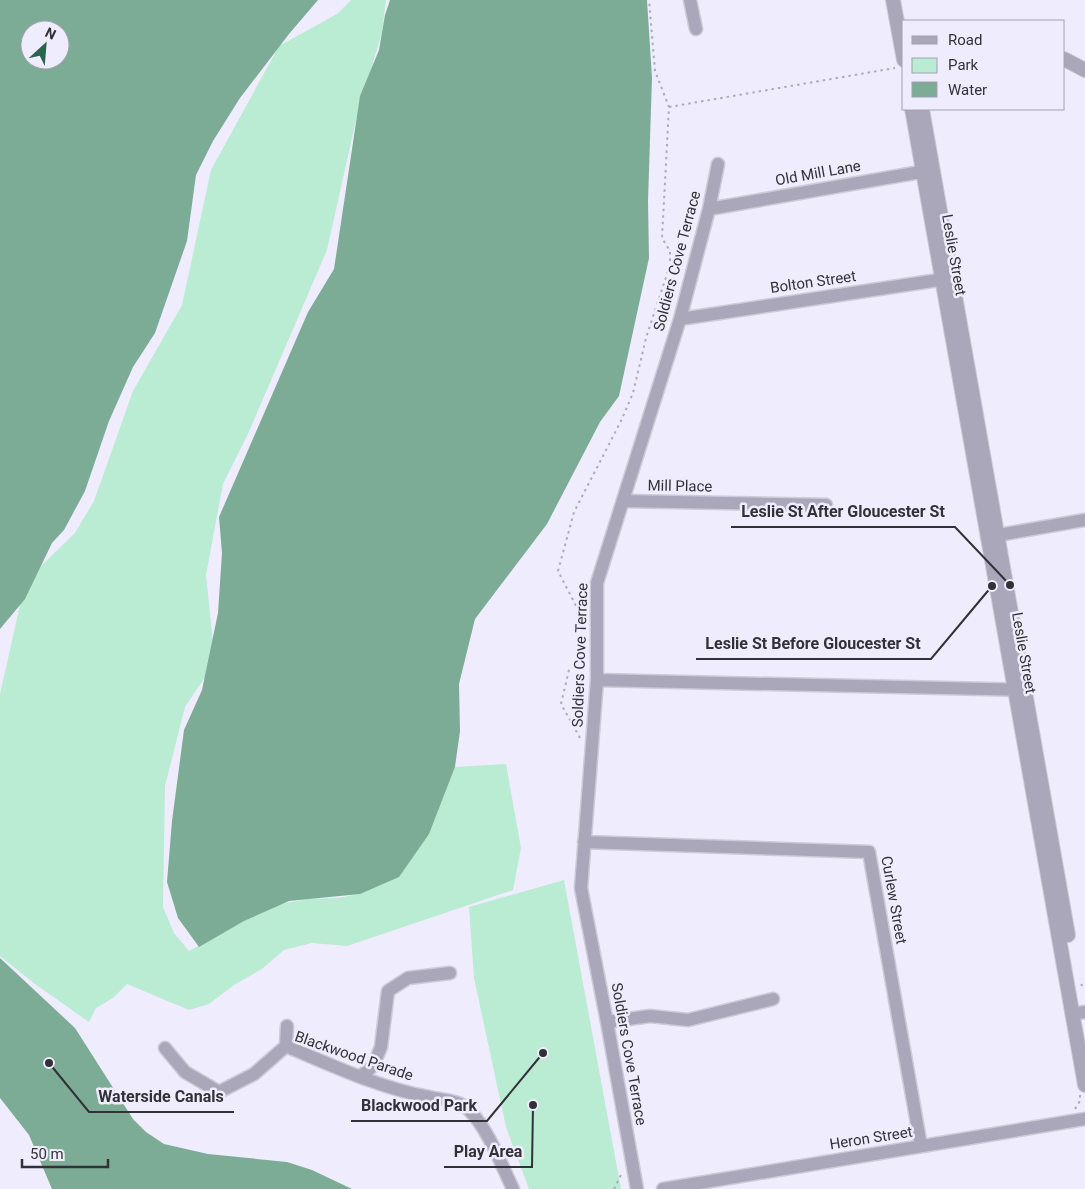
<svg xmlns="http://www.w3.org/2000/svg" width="1085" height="1189" font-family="Roboto,sans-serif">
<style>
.green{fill:#baebd3}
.water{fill:#7cac95;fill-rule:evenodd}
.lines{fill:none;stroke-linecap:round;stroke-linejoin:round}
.minor-casing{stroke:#cdcbd9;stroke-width:15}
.tertiary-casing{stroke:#cdcbd9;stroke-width:16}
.path{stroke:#adabb8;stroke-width:2;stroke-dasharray:2.5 4;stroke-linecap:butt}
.minor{stroke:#aaa7bb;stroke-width:12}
.tertiary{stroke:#aaa7bb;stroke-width:14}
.labels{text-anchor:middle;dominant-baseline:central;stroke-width:5;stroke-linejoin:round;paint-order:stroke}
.street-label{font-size:15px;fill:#323137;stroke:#efedfd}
.leader{fill:none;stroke:#323137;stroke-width:2}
.callout-dot{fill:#323137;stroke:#efedfd;stroke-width:2}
.callout-label{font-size:16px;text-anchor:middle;font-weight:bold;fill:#323137;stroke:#efedfd;stroke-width:5;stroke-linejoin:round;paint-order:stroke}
</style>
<rect width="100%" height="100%" fill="#efedfd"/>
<!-- green -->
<path class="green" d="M351 0H386L382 32 356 120 327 250 248 434 223 484 206 575 215 662 185 707 165 786 163 907 174 933 189 951 273 905 309 899 337 898 360 894 434 821 455 767 506 764 521 848 513 890 347 946 312 943 284 950 262 969 234 985 209 1004 189 1010 127 984 113 998 96 1008 89 1022 35 984 0 956V694L20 605 41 566 75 533 94 501 133 391 182 305 211 170 279 46 337 14Z
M564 880 621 1189H529L506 1127 474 978 469 907Z"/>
<!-- water -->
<path class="water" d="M0 0H318L289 34 240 98 213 141 196 175 187 241 155 333 133 367 109 421 85 491 64 530 52 543 25 599 0 629ZM30 30H60V60H30Z
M390 0H647L652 78 648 201 649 258 619 396 600 422 547 524 475 619 459 684 460 731 455 767 429 834 399 877 360 894 289 901 244 921 199 947 178 918 167 882 172 821 184 730 202 690 218 613 222 553 219 517 308 312 334 269 360 96 379 50 385 15Z
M0 958 75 1028 133 1119 146 1132 164 1144 208 1154 287 1162 312 1170 352 1189H52L29 1135 0 1098Z"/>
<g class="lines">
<defs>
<path id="minor" d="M690 0 696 29
M709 209 932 170
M680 319 952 278
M624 501 826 505
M987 537 1085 520
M597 680 1025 690
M584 842 869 852 921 1146
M1072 1014 1085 1012
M607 1022 650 1016 688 1020 773 999
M286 1046 287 1026
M165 1048 185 1072 219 1092 254 1074 286 1046C333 1066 380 1088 429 1097 442 1100 459 1100 469 1110 488 1129 501 1164 513 1189
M360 1077 373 1066 381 1047 388 991 408 978 450 973
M637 1189 607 1022 581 888 597 680V583L680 319 709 209 718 164
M663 1189 1085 1119"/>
<path id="tertiary" d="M893 0 904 60
M1064 59 1085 70
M912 109 1085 1085
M922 109 1068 935"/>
</defs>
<!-- minor casing -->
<use href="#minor" class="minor-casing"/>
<!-- tertiary casing -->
<use href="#tertiary" class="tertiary-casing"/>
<!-- path -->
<path class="path" d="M669 107 895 68
M585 623 558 571 574 512 621 421 633 393 646 338 670 265V251L662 238 669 107 655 71 649 0
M580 738 561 704 569 670 585 657
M1081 984 1085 989
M1075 1109 1080 1101V1095
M614 1189 622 1173"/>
<!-- minor -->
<use href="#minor" class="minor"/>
<!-- tertiary -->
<use href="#tertiary" class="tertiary"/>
</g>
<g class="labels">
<!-- street labels -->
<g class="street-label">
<text transform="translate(818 173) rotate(-10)">Old Mill Lane</text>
<text transform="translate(954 255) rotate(80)">Leslie Street</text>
<text transform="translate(677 261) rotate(-75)">Soldiers Cove Terrace</text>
<text transform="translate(813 282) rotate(-8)">Bolton Street</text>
<text transform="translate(680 486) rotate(1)">Mill Place</text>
<text transform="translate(1024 653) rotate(80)">Leslie Street</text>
<text transform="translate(580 655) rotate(-88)">Soldiers Cove Terrace</text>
<text transform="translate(894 900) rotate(80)">Curlew Street</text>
<text transform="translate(629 1054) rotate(80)">Soldiers Cove Terrace</text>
<text transform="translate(354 1056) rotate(19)">Blackwood Parade</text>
<text transform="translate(871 1138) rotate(-9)">Heron Street</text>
</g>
</g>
<!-- callouts -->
<path class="leader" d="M1010 585L955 527H731M992 586L931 659H696M49 1063L89 1112H234M543 1053L487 1121H351M533 1105L532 1167H444"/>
<g class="callout-dot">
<circle cx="1010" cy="585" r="5"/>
<circle cx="992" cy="586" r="5"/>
<circle cx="49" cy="1063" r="5"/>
<circle cx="543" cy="1053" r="5"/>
<circle cx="533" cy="1105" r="5"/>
</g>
<g class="callout-label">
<text x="843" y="517">Leslie St After Gloucester St</text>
<text x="813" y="649">Leslie St Before Gloucester St</text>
<text x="161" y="1102">Waterside Canals</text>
<text x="419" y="1111">Blackwood Park</text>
<text x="488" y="1157">Play Area</text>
</g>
<!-- legend -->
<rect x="902" y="20" width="162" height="90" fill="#efedfd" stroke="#a3a2ae"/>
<rect x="912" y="36" width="25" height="8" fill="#aaa7bb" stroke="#a3a2ae"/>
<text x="948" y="45" font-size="15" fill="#323137">Road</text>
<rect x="912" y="58" width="25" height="15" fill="#baebd3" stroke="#a3a2ae"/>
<text x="948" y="70" font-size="15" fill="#323137">Park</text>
<rect x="912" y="82" width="25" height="15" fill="#7cac95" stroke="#a3a2ae"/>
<text x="948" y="95" font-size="15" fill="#323137">Water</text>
<!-- north arrow -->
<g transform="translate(45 45) rotate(26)"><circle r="24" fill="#efedfd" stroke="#a3a2ae"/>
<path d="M0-4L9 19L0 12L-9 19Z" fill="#2b644c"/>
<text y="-8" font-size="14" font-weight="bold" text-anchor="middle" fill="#323137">N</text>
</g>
<!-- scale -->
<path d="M22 1159v8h86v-8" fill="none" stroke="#323137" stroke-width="2.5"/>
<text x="30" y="1159" font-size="15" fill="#323137" stroke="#efedfd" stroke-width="4" paint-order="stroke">50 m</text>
</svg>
